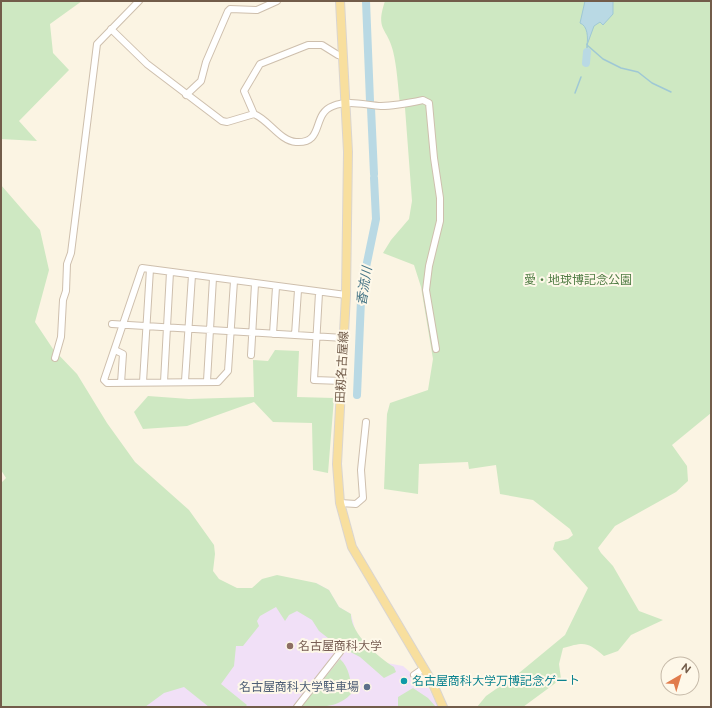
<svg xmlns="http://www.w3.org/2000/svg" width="712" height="708" font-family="Raleway,'Noto Sans JP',sans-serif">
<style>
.education{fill:#f1e0f7}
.green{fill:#cee8c2}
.water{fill:#b9d9e4;stroke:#9fc8d5}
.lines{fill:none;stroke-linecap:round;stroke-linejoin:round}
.stream{stroke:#9fc8d5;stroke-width:1.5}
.river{stroke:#b9d9e4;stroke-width:8}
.minor-casing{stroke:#cebfad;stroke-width:8}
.major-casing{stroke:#dad5d0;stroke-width:10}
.minor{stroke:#fff;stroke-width:6}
.major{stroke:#f8df9e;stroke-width:8}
.education-dot{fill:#8d6e63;stroke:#fef8e9;stroke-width:1.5}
.culture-dot{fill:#0f9aa8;stroke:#fef8e9;stroke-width:1.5}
.service-dot{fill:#5c6f8a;stroke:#fef8e9;stroke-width:1.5}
.labels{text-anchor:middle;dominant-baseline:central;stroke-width:4;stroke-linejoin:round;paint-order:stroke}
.park-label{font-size:12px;fill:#517d45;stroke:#fef8e9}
.street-label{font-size:12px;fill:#725c4a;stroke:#fef8e9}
.education-label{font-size:12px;fill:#785e54;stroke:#fef8e9;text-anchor:start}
.culture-label{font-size:12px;fill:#0d838f;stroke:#fef8e9;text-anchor:start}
.service-label{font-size:12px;fill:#4e5e75;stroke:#fef8e9;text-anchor:end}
.water-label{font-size:13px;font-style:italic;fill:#457485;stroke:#fef8e9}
</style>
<rect width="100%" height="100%" fill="#fbf4e3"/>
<!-- education -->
<path class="education" d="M316 583 329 590 339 607 351 614 356 633 381 659 387 663 403 666 418 679 425 681 438 707H111L227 633Z"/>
<!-- green -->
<path class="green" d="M1 1H82L50 24 53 53 69 70 19 121 37 141 1 139Z
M385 1H711V413L672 445 687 466 688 481 676 492 615 526 598 548 601 553 613 566 639 611 663 620 631 635 618 651 604 656C587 641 584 642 563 648L559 664 561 679 523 707H477L486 696 519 673 565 635 588 588 553 549 555 542 568 539 573 535 570 529 533 500 500 494 496 465 469 469 468 462 419 464 418 494 384 489 387 414 390 403 428 390 433 359 421 287 414 265 383 253 391 240 409 219 412 201 405 108 404 103 400 104C398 87 397 67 393 51 387 27 375 31 385 1Z
M1 185 40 230 49 270 35 322 53 349 77 374 107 423 135 462 189 510 214 545 215 554 213 571 219 579 237 588H252L262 579 277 575 316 583 329 590 339 607 351 614C350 633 379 658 394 667L396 672 384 678 360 657 337 645 319 631 312 620 297 611 289 615 285 621 276 607 260 616 257 621 259 626 243 646H236L234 666 221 684 247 705 245 707H209L184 687 164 693 145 707H1V483L6 478 1 470Z
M275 350 299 351 297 397 334 398 328 473 313 470 312 423 273 422 254 402 187 426 143 429 134 412 148 396 189 399 254 397 253 360 268 361Z
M340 659C349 667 351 681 352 693 338 708 323 707 301 707Z
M413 688 428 698 436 707H398V697Z"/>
<!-- water -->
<path class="water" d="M585 1H613V14L603 25 600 22 594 26 587 45C588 38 588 26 580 23Z"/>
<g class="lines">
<!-- stream -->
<path class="stream" d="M587 45 603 59 621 68 638 72 652 83 671 92
M587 50V44
M575 93 581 77"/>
<!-- river -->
<path class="river" d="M366 1 370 101
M586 63 587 52
M371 108 374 174
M357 395 361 300 364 277 376 219 374 178"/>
<defs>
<path id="minor" d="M111 29 147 64 222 121 227 122 254 114
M343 56 338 55 322 45H308L260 64 244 91 254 114C269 120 280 141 296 142 325 144 311 114 333 106 348 100 365 105 381 106 395 106 409 103 423 100L429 103 434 158 440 198V221L429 266 426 290 436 349
M186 95 201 81 206 62 228 11 230 9 257 10 277 1
M234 281 228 371 218 382 107 383 104 380 142 268 346 295
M319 293 314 380 342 381
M112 324 344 338
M273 334 276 287
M295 335 298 290
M115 350 123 354 121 383
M251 355 255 284
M55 358 61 337 63 300 66 291 67 264 71 253 97 44 139 1
M185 381 192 275
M207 381 213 278
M143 382 150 269
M164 382 170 272
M340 503 356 504 363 498 361 470 366 422
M414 675 424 668
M297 707 340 652"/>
<path id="major" d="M340 1 348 152 346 295 337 464 340 503 352 547 432 682 443 707"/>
</defs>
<!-- minor casing -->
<use href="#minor" class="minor-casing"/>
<!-- major casing -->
<use href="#major" class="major-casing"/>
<!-- minor -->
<use href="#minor" class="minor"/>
<!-- major -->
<use href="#major" class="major"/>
</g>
<!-- markers -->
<circle class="education-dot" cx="290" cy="646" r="4"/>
<circle class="culture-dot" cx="404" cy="681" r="4"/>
<circle class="service-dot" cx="367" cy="687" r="4"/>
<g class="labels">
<!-- park labels -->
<g class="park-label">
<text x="578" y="280">愛・地球博記念公園</text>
</g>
<!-- street labels -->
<g class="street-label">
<text transform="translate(342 367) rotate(-87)">田籾名古屋線</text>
</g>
<!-- education labels -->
<g class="education-label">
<text x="298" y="646">名古屋商科大学</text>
</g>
<!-- culture labels -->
<g class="culture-label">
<text x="412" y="681">名古屋商科大学万博記念ゲート</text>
</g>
<!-- service labels -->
<g class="service-label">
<text x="359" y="687">名古屋商科大学駐車場</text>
</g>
<!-- water labels -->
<g class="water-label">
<text transform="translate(364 286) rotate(-81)">香流川</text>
</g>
</g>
<!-- border -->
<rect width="712" height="708" fill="none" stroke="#725c4a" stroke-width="4"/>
<!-- north arrow -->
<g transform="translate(680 676) rotate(38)"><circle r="19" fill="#fef8e9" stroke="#c6baa9"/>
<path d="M0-3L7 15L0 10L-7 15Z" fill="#e17c4c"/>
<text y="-6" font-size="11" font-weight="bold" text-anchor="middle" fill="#725c4a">N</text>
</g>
</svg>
